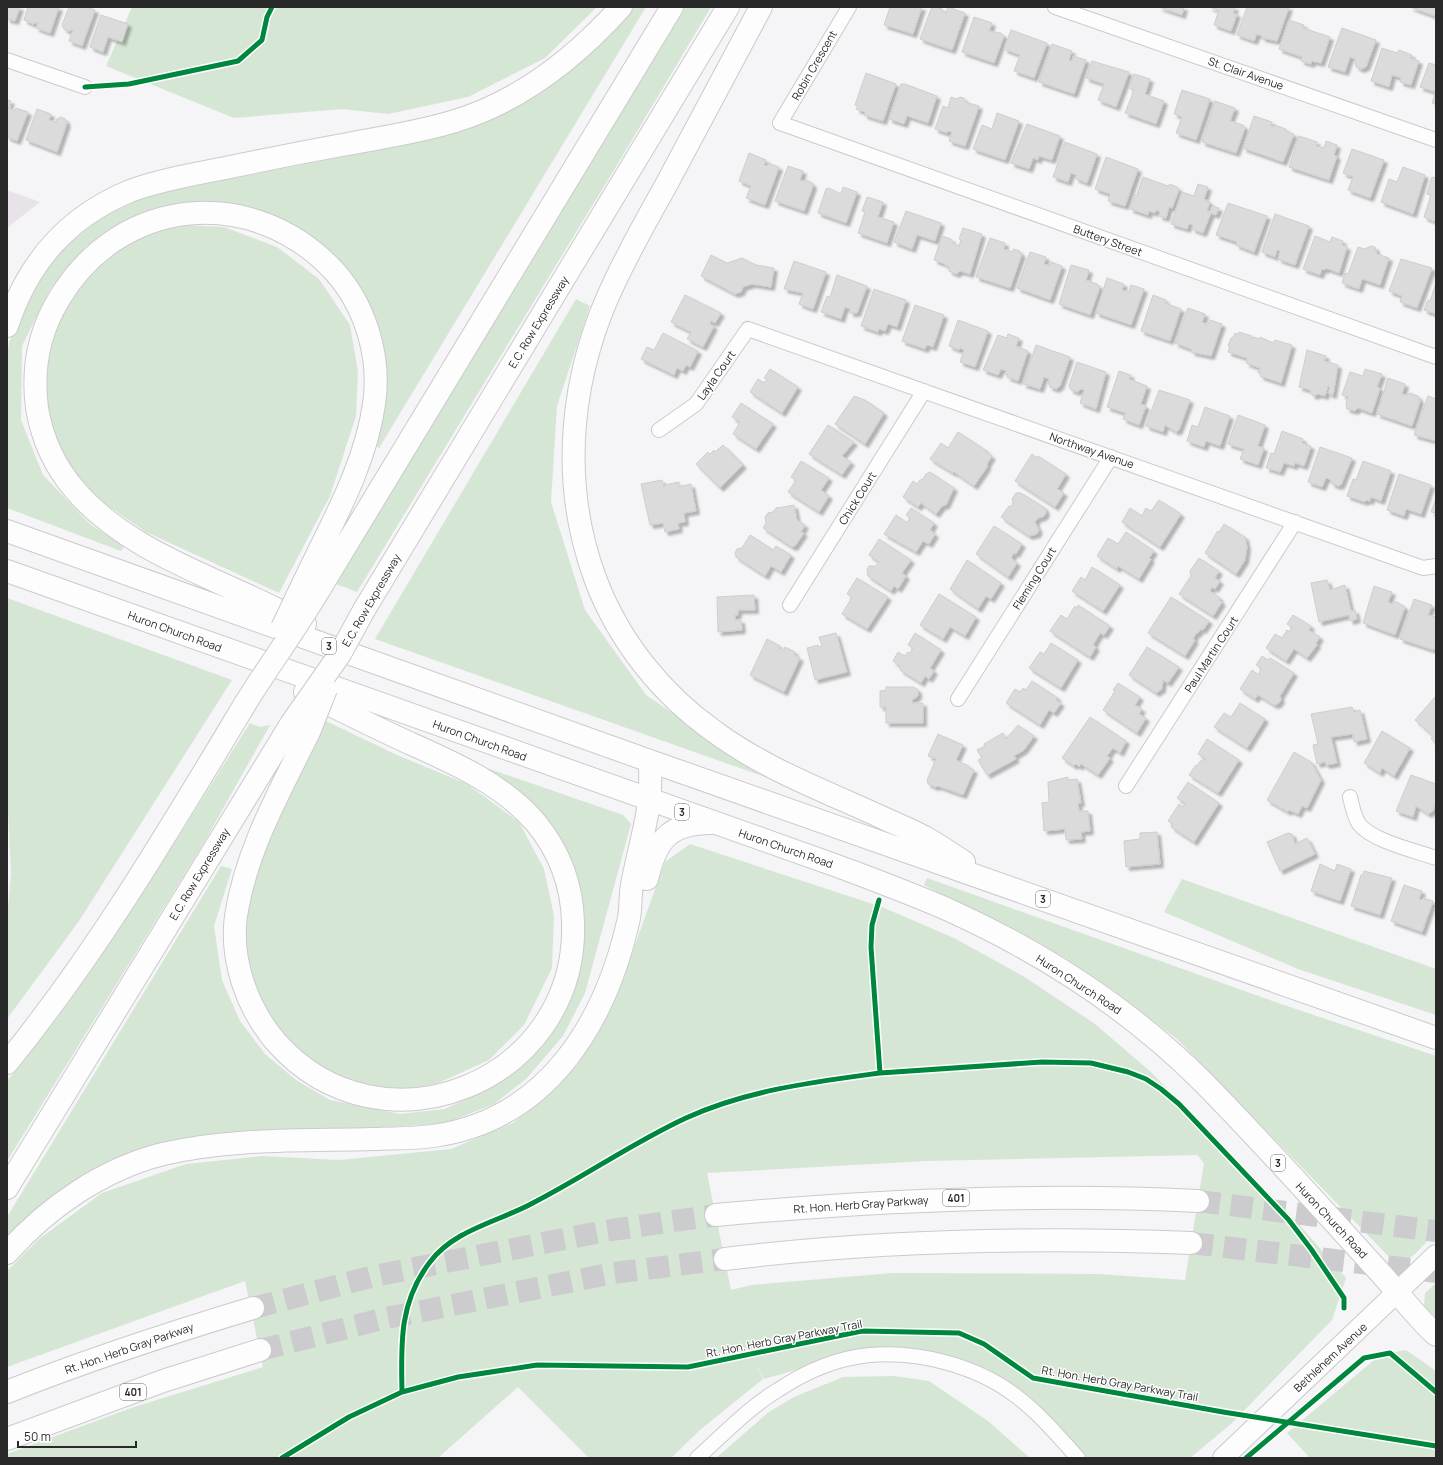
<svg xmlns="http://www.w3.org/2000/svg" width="1443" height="1465" font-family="Manrope,sans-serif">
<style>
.built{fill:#e7e3e9}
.green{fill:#d5e6d5;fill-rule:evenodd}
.building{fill:#dcdbdb;stroke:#cfcece;filter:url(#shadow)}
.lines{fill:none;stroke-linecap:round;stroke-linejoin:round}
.highway-tunnel{stroke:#cccbcd;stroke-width:22;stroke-dasharray:22 11;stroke-linecap:butt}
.street-casing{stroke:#cbcacc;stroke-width:16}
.secondary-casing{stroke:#cbcacc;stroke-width:22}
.highway-casing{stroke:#cbcacc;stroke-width:24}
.street{stroke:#fefdfe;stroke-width:14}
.secondary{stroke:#fefdfe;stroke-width:20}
.highway{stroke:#fefdfe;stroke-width:22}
.highway-bridge-casing{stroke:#cbcacc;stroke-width:24;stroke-linecap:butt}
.highway-bridge{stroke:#fefdfe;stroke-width:22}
.cycleway-casing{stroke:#fff;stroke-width:8}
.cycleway{stroke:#00873e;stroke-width:5}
.labels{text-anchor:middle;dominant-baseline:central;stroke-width:3;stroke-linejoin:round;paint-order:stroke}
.shield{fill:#fff;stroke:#6a696a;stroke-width:1}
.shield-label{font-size:10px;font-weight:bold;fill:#2a292a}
.street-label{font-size:11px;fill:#2a292a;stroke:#fff}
</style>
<defs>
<filter id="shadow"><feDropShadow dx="3.5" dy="3.5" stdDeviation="1" flood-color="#0004"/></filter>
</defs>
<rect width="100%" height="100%" fill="#f5f4f6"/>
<!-- built -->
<path class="built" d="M7 190 40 202 7 228Z"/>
<!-- green -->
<path class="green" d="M132 7H597L545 58 468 97 388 114 342 109 234 118 106 66Z
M629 7H646L379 448 373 444 387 396 383 355 371 311 283 223 133 219 86 248 51 288 22 346 21 420 43 475 90 524 124 547 121 551 7 508V357L9 343 32 281 62 248 99 218 149 195 332 159 444 135 521 105 570 67Z
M680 7H711L617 165 357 592 336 584Z
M184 225 224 227 277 247 319 279 350 325 358 372 356 416 330 496 279 593 146 532 82 488 50 432 44 382 50 337 72 290 102 259 142 235Z
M576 299 590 306 557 406 551 502 585 610 646 695 768 778 375 639Z
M7 598 232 680 79 921 7 1019V919L11 873 7 793Z
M326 721 397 755 467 784 519 822 544 869 554 916 552 968 524 1025 489 1060 436 1084 391 1091 347 1080 298 1052 260 1003 245 957 246 900 270 832Z
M250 723 260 727 270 725 202 846 7 1161V1081C100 971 172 845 250 723Z
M484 767 623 815 631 824 585 993 563 1036 526 1079 494 1104 444 1124 199 1136 134 1153 7 1239V1217L221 866 232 869 214 926 222 980 240 1021 265 1054 296 1080 330 1100 400 1114 445 1109 489 1088 526 1061 556 1024 573 976 584 929 576 877 480 771Z
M690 844 882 907 954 938 1023 976 1095 1024 1151 1072 1297 1222 1346 1278 1332 1320 1232 1423 1190 1458H1087L1027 1396 988 1369 940 1353 877 1347 764 1379 755 1361 763 1379 700 1430 671 1458H589L518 1387 438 1458H7V1454L131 1408 263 1367 245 1281 7 1367V1271L39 1239 102 1193 186 1164 262 1156 339 1160 451 1149 513 1123 578 1064 619 989 665 862ZM1197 1155 1204 1163 1185 1280 1097 1274 893 1273 751 1285 731 1290 707 1173 926 1161Z
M927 878 1278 1003 1436 1056V1232L1415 1254 1404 1262 1392 1260 1177 1039 1108 987 1057 954 924 885Z
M1182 879 1436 969V1015L1298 969 1164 912Z
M1436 1283V1318L1424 1306 1425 1293Z
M1406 1350 1436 1371V1458H1310L1287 1433 1380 1355Z
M894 1376 929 1381 988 1421 1030 1458H716L769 1412 794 1397 843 1377Z"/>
<!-- building -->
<path class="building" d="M7 7H20L15 21 7 19Z
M28 7H59L50 33 36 28 38 22 33 24 24 20Z
M69 7H85L95 10 82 46 69 41 73 30 68 31 64 29 62 25Z
M890 7H922L913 34 884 25Z
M934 7 942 9 943 12 946 13 948 7 965 13 952 50 920 39 931 9Z
M1159 7H1184L1182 15Z
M1209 7H1235L1233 13 1237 14 1231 31 1214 25 1219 10Z
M1247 7H1289L1277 41 1262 38V36L1257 34 1254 41 1237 35Z
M1410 7H1436V13L1435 16Z
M101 15 128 24 122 42 108 37 103 52 90 47Z
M974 17 992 23 989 31 1001 33 1004 36 994 63 962 52Z
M1289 20 1304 25 1303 28 1330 37 1321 63 1312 61 1311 64 1301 61 1302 57 1279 49Z
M1342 28 1376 40 1366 67 1361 69 1356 67 1355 59 1350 57 1345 72 1328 67Z
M1011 30 1047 43 1034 78 1014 71 1020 55 1004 49Z
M1052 44 1072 51 1069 60 1072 61 1073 56 1086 60 1074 94 1039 82Z
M1382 48 1397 53 1399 50 1412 55 1410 58 1419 61 1411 85 1400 82 1401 78 1392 75 1389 87 1371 81Z
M1092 61 1129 72 1116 107 1098 100 1104 84 1086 78Z
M1429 63 1436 65V104L1432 103 1436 92 1420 87Z
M866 73 896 84 883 121 864 115 865 112 856 109 858 106 855 105Z
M1134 74 1150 79 1145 94 1164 101 1156 124 1125 113 1134 90 1129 88Z
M901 84H905L937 96 928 123 907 116 904 124 889 119Z
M1182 90 1210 99 1196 140 1176 133 1182 117 1174 114Z
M951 97 957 99 960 97 964 98 965 102 979 106 965 146 949 141 952 132 948 131 947 133 935 129 943 106 948 108Z
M7 100 11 101 8 108 15 111 16 108 28 112 17 141 7 137Z
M1215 101 1235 108 1230 121 1243 125 1245 128 1236 153 1202 142Z
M37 109 51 114 49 120 56 122 57 119 61 117 65 119 67 123 57 152 26 140Z
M997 113 1019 121 1005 160 973 149 982 125 992 129Z
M1254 116 1272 122 1271 126 1275 127V125L1286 129 1285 131 1294 134 1283 162 1243 148Z
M1027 124 1060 136 1052 160 1039 156 1038 160 1033 158 1029 169 1011 163Z
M1299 136 1317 142 1316 146 1324 148 1326 141 1337 145 1334 155 1337 156 1329 180 1289 167Z
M1065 142 1097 154 1087 183 1075 178 1076 175 1071 173 1068 182 1053 177Z
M1352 149 1384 160 1370 198 1348 190 1353 177 1343 173Z
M749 153 766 160 764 165 767 166 768 163 779 167 765 205 746 198 751 186 739 181Z
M1106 157 1138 169 1125 206 1108 201 1110 194 1095 189Z
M788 166 803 171 800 180 804 181 807 180 812 183 813 186 804 211 775 201Z
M1403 167 1425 175 1413 214 1381 202 1389 179 1397 182Z
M1143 177 1168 186 1170 184 1177 187 1179 190 1172 208 1169 207 1166 218 1159 216 1160 212 1156 210 1155 213 1149 211 1148 215 1130 209 1134 195H1137Z
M1432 177 1436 178V222L1424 217 1431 195 1427 194Z
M1198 184 1208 187 1204 199 1210 202 1207 211H1210L1212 206 1219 208 1216 215 1211 213 1203 233 1192 229 1193 225 1189 224 1187 229 1171 224 1182 192 1194 196Z
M843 187 857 192 846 223 818 213 826 189 829 188 841 194Z
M867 197 883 202 878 217 894 222 887 243 858 233 865 212 862 211Z
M1228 203 1267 216 1254 252 1236 245 1237 242 1216 235Z
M906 211 941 223 935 241 917 235 912 249 894 242Z
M1275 214 1309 226 1295 265 1278 259 1280 251 1277 250 1275 257 1262 252Z
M963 228 982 234 970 274 960 271 956 274 949 271V267L945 265V264L934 260 942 236 951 239 953 243 959 246 961 240 959 239Z
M1315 236 1330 242 1332 237 1343 241 1342 245 1347 247 1339 273 1326 268 1325 270 1322 269 1320 275 1303 269Z
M990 238 1005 243 1004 249 1013 252V249L1020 251 1019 253 1022 254 1010 288 976 277Z
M1371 246 1375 247 1377 254 1389 258 1380 285 1362 279 1359 289 1342 283 1345 273 1348 274 1358 247 1365 249Z
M1030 252 1046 257 1044 264 1049 266 1051 262 1062 266 1050 300 1017 288Z
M711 255 727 263 742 258 756 265 774 268 771 287 752 284 743 287 741 292 735 294 701 276Z
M1401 259 1432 268 1417 308 1400 302 1402 296 1389 291Z
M794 261 826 272 813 309 799 304 803 293 784 289Z
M1071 265 1089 270 1086 280 1097 284 1100 287 1090 315 1059 304Z
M837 275 867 286 857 313H850V309L845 307 841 319 821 312 827 296 830 297Z
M1107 278 1124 284 1122 290 1129 292 1131 285 1144 289 1131 325 1096 313Z
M1436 283V314L1424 310 1428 300 1430 301Z
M874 289 906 300 897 327 888 324 885 331 879 329 878 332 861 326Z
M685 295 721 313 715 323 711 321 710 324 714 326 703 347 687 339 691 332 671 322Z
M1153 295 1166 300 1165 303 1181 309 1170 341 1141 331Z
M915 305 944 315 933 347 927 345 925 349 902 341Z
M1188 308 1205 314 1202 322 1208 325 1210 320 1222 324 1211 356 1192 352 1191 349 1175 343Z
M958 320 988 331 975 367 960 362 964 350 960 348 959 350 949 346Z
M1239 332 1252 336 1251 338 1253 339 1254 337 1259 339 1260 337 1273 343 1275 340 1292 345 1281 383 1260 376 1261 374 1258 373 1260 368 1246 363 1247 358 1228 352 1230 346H1228L1231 338H1233L1235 333 1238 334Z
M663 333 698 351 690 367 686 365 683 371 677 368 674 375 641 359 647 347 654 350Z
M1008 334 1019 338 1016 346 1028 351 1018 381 1007 377 1008 375 1005 374 1006 371 1001 369 998 375 983 370 998 335 1007 338Z
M1036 345 1070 357 1060 386 1056 389 1050 387 1048 382 1049 379 1044 377 1040 389 1023 384Z
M1307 350 1326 356 1324 361 1338 365 1333 395 1328 393 1330 387 1328 386 1325 396 1318 394 1314 396 1312 395 1310 390 1299 387Z
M1077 362 1106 372 1096 409 1080 403 1084 390 1081 389 1077 392 1071 390 1069 386Z
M770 369 798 387 782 413 750 392 758 379 764 383 767 379 764 378Z
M1365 369 1382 374 1377 387 1380 388 1372 413 1358 408 1355 411 1347 409 1346 404 1348 397 1342 395 1350 372 1363 376Z
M1119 371 1131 375 1129 379 1147 386 1141 404 1146 406 1139 425 1123 419 1125 413 1107 407Z
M1388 378 1405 384 1402 394 1407 395 1410 393 1418 396 1420 401 1412 426 1377 414Z
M1159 390 1190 400 1179 430 1176 432 1165 425 1163 432 1146 426Z
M854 396 865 400 884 413 865 444 835 424Z
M1428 396 1436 399V441L1414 435Z
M741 403 773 424 756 449 733 434 740 422 732 417Z
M1205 407 1230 416 1220 446 1206 441 1204 447 1187 441 1192 425 1198 427Z
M1238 415 1265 425 1258 446 1264 448 1258 465 1240 459 1244 449 1228 444Z
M828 425 854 442 842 456 851 462 842 475 809 454Z
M1282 431 1303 439 1302 443 1311 446 1304 466 1295 463 1294 466 1284 463 1280 472 1266 468 1271 453 1274 454Z
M958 432 987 451 986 452 992 456 987 464V467L974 486 954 472 953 473 930 459 941 443 948 448Z
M723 445 743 465 720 488 696 464 708 452 710 454 714 450 715 452Z
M1320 447 1352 458 1341 485 1338 486 1332 484 1330 479 1326 478 1322 487 1308 482Z
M1032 454 1037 458 1038 456 1066 474 1057 489 1064 493 1055 507 1015 481Z
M801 461 829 478 821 490 829 496 819 512 788 492 796 480 791 477Z
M1363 461 1391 471 1381 501 1371 497 1370 501 1366 500 1365 502 1347 496 1353 479 1356 480Z
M930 472 954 488 946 505 942 506 936 514 921 503 918 507 903 497 913 481 917 484 920 480 923 479 926 474Z
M1399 474 1431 485 1421 514 1406 509 1404 516 1387 510Z
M662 480 664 487 665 485 679 482V487L691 484 696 511 684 513 685 522 678 523 679 529 665 532 663 523 650 525 641 484Z
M1016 493H1021L1045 508 1046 513 1043 517 1038 518 1035 522 1039 530 1037 534 1029 536 1001 517 1009 506 1011 507 1013 503 1012 499Z
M1436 498V513L1431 512Z
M1159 500 1181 514 1160 547 1122 522 1130 508 1142 516 1146 508 1151 511Z
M794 505 797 520 805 525 801 532 804 533 795 546 792 547 763 528 766 523 765 517 768 513 773 512 777 507 778 508Z
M911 508 934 523 930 530 935 534 929 544 923 541 916 552 884 534 896 515 907 523 910 518 906 515Z
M1224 524 1245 537 1247 547 1245 560 1236 574 1205 553 1217 532 1220 531Z
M994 526 1022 544 1016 554 1014 553 1011 558 1017 563 1008 577 976 554Z
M1126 532 1154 551 1149 558 1151 559 1139 579 1118 566 1117 569 1097 556 1108 538 1118 544Z
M750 535 773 550 776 546 791 555 781 572 771 566 765 576 736 557 735 553 737 549 742 548Z
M879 539 911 560 902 573 906 576 898 589 894 586 891 591 868 576 867 570 869 566H876L879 562 869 555Z
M1199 558 1219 571 1215 578 1220 581 1215 589 1212 587 1210 591 1220 598 1219 600 1222 602 1213 616 1179 594 1191 576 1190 571Z
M967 560 1001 583 991 599 986 596 978 609 950 589Z
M1092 567 1120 585 1103 611 1072 591 1081 577 1085 580Z
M857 578 888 597 867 629 842 614 852 597 847 594Z
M1327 580 1330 590 1345 585 1351 611 1355 610 1357 619 1350 621 1349 615 1319 622 1311 583Z
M1374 586 1392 592 1388 602 1392 604 1393 602H1397L1405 607 1395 635 1363 623Z
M939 594 976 617 965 636 950 627 943 639 920 625Z
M754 595 755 610H738V615H735V620H741L742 630 718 632 717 597Z
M1171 597 1209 621 1203 630 1201 629 1197 634 1196 633 1193 639 1195 640 1185 656 1148 633Z
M1414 599 1432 605 1428 615 1436 617V643L1434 650 1400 639Z
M1078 605 1110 626 1104 635 1100 633 1093 645 1096 647 1090 657 1050 631 1061 615 1067 619 1075 606 1077 608Z
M1293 615 1311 626 1309 630 1320 637 1316 643 1317 645 1307 658 1294 649 1286 661 1266 648 1275 634 1282 638 1287 630 1289 632 1292 627 1287 624Z
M836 633 847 672 815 680 807 648 818 645 819 647 822 646 819 637Z
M915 633 941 650 930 668 934 671 929 679 925 676 921 683 900 670 901 667 893 661 898 652 905 656 908 652 910 653 913 648 908 645Z
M767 639 780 646 779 648 784 650 785 647 795 652 794 655 800 658 784 692 750 675Z
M1051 643 1078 660 1061 688 1029 668 1040 652 1044 654Z
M1147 647 1179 667 1168 683 1163 680 1162 689 1156 693 1129 675Z
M1262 656 1268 660 1270 658 1294 673 1280 696 1281 700 1278 704 1274 705 1258 695 1255 699 1240 689 1252 670 1259 675 1261 668 1256 665Z
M1032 681 1058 698 1056 700 1061 703 1054 713 1049 710 1040 725 1006 703 1015 689 1020 692 1023 688 1026 690Z
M1118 683 1140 697 1135 705 1142 709 1139 714 1146 718 1137 733 1103 710 1115 691 1113 690Z
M886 687H914L918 690V696L912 700V703H923V723H886V707H880V691L886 690Z
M1435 697 1436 698V743L1431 739 1433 736 1415 720Z
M1240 703 1265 719 1247 748 1214 727 1224 713 1231 717Z
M1352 707 1354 712 1360 710 1367 739 1354 742 1353 734 1331 737 1337 763 1326 765 1325 762 1317 764 1313 745 1318 744 1311 714Z
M1090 717 1126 741 1120 753 1113 748 1107 756 1110 758 1098 775 1081 764 1079 767 1076 764 1074 766 1062 758Z
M1018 725 1034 736 1024 750 1014 756 1016 759 987 775 978 760 982 758 977 750 985 746 984 744 1003 733 1006 739Z
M1382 731 1410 748 1394 776 1382 768 1380 773 1364 763Z
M938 734 963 745 956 760 969 766V768L974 770 963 795 938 786 935 787 928 784 927 780 936 759 928 756Z
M1207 739 1239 760 1218 793 1189 775 1196 765 1197 766 1201 760 1204 762 1206 759 1198 754Z
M1294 752 1311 762 1321 780 1307 808 1302 806 1298 814 1289 810 1288 812 1267 800Z
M1411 775 1436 784V802L1433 811 1428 814 1416 806 1413 817 1396 811Z
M1068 777V780L1077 779 1081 803H1078L1079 811H1088L1090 831 1081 832 1082 839 1066 840 1065 829 1044 831 1042 803 1049 802 1048 782Z
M1188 782 1219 803 1194 842 1171 827 1173 824 1168 821 1179 804 1183 807 1186 804 1177 798Z
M1157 832 1160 864 1126 867 1124 841 1140 839V833Z
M1288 833 1292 834 1295 844 1307 838 1315 854 1280 871 1267 842Z
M1320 864 1335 871 1337 864 1351 869 1340 901 1311 891Z
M1364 871 1392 878 1380 915 1351 906 1361 875H1363Z
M1404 885 1422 891 1419 899 1422 900 1423 898 1433 901 1422 932 1391 921Z"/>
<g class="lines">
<!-- highway-tunnel -->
<path class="highway-tunnel" d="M1198 1201 1436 1231
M1191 1243 1436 1272
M253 1308 374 1276 605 1231 716 1215
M260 1350 382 1319 614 1273 725 1259"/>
<defs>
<path id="street" d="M849 7 780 123 1436 357
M1055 7 1436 140
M7 60 85 87
M659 430 696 404 748 329 1423 568 1436 566
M790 605 924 391
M958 699 1111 457
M1126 786 1295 522
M1350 797C1352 806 1354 816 1359 824 1372 841 1416 851 1436 858
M697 1458C723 1435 748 1408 778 1390 805 1372 838 1358 870 1355 920 1351 977 1366 1016 1396 1039 1413 1059 1437 1078 1458"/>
<path id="secondary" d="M1223 1458 1436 1255"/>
<path id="highway" d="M761 7C729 67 697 127 665 187 648 217 631 248 616 279 570 373 559 480 595 578 618 640 661 694 715 732 765 769 825 791 881 817 896 824 912 830 926 838 939 845 951 854 964 862
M7 326C28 262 67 217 130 191 162 179 197 174 230 167 269 159 308 151 348 144 384 137 420 132 455 121 521 101 576 57 621 7
M7 531 650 761 1436 1038
M7 571 840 867C877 881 915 895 951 911 1043 953 1131 1010 1203 1082 1261 1141 1318 1204 1374 1266 1395 1288 1413 1314 1436 1335
M303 584C330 526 365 468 374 404 381 358 366 307 335 272 254 184 121 195 59 299 39 332 32 370 37 408 42 438 55 467 75 490 132 557 230 581 305 624
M319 590 672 7
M364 610 728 7
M305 692C339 710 373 726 407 742 452 762 503 784 536 823 559 851 572 885 573 922 579 1081 382 1162 276 1042 247 1008 230 960 236 916 246 850 280 791 309 732
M647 879C656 841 668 823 711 823
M7 1063C98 951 171 827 245 704
M7 1188 291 724
M716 1215C878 1200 1035 1193 1198 1201
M7 1253C48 1207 103 1169 163 1154 231 1138 303 1141 373 1139 393 1138 413 1139 433 1136 548 1120 606 1022 629 918 631 907 630 896 632 885 637 858 645 830 649 803 651 789 650 774 650 761
M725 1259C881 1240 1034 1237 1191 1243
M7 1392C87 1360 170 1333 253 1308
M7 1439 163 1381 260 1350"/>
</defs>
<!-- street casing -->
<use href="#street" class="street-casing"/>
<!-- secondary casing -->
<use href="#secondary" class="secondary-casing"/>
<!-- highway casing -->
<use href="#highway" class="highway-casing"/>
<!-- street -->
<use href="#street" class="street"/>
<!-- secondary -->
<use href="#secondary" class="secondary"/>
<!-- highway -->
<use href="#highway" class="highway"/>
<defs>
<path id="highway-bridge" d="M282 628 303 584
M245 704C269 665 296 629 319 590
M291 724 340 654 364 610
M309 732 326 689"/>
</defs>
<!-- highway-bridge casing -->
<use href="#highway-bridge" class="highway-bridge-casing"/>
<!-- highway-bridge -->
<use href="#highway-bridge" class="highway-bridge"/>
<defs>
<path id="cycleway" d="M85 87 129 84 238 61 262 40 267 17 272 7
M880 1073 1042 1062 1091 1063 1128 1072 1146 1079 1161 1089 1179 1104 1288 1219 1311 1249 1344 1298V1308
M402 1392C401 1344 399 1302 430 1262 454 1230 497 1222 531 1204 584 1177 632 1143 686 1118 747 1090 814 1082 880 1073L871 947 872 925 879 900
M282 1458 349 1417 402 1392 458 1377 537 1365 688 1367 862 1331 959 1333 984 1344 1033 1378 1223 1412 1436 1446
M1246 1458 1364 1358 1390 1353 1436 1392"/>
</defs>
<!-- cycleway casing -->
<use href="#cycleway" class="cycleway-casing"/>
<!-- cycleway -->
<use href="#cycleway" class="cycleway"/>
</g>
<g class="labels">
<!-- shield labels -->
<g class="shield">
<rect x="322" y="638" width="14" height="16" rx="3"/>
<rect x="675" y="804" width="14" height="16" rx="3"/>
<rect x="1036" y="891" width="14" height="16" rx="3"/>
<rect x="1271" y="1155" width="14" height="16" rx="3"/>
<rect x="943" y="1190" width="26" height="16" rx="3"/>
<rect x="120" y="1384" width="26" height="16" rx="3"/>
</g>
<g class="shield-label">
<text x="329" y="646">3</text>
<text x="682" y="812">3</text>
<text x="1043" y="899">3</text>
<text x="1278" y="1163">3</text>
<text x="956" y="1198">401</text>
<text x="133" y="1392">401</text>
</g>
<!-- street labels -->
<g class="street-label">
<text transform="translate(814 65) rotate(-60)">Robin Crescent</text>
<text transform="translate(1246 73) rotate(19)">St. Clair Avenue</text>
<text transform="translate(1108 240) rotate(20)">Buttery Street</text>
<text transform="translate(538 322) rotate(-59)">E.C. Row Expressway</text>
<text transform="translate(716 375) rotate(-55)">Layla Court</text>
<text transform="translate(1092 450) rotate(19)">Northway Avenue</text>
<text transform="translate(857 498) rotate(-58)">Chick Court</text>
<text transform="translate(1034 578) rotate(-58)">Fleming Court</text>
<text transform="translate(371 600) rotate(-60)">E.C. Row Expressway</text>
<text transform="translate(175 631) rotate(20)">Huron Church Road</text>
<text transform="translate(1211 654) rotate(-57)">Paul Martin Court</text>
<text transform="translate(480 740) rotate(20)">Huron Church Road</text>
<text transform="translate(786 848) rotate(19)">Huron Church Road</text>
<text transform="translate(199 874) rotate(-59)">E.C. Row Expressway</text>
<text transform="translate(1079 984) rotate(33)">Huron Church Road</text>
<text transform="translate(861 1204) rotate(-4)">Rt. Hon. Herb Gray Parkway</text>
<text transform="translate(1332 1220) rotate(47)">Huron Church Road</text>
<text transform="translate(784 1338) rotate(-11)">Rt. Hon. Herb Gray Parkway Trail</text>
<text transform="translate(129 1348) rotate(-19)">Rt. Hon. Herb Gray Parkway</text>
<text transform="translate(1330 1357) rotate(-43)">Bethlehem Avenue</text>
<text transform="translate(1120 1383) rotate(10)">Rt. Hon. Herb Gray Parkway Trail</text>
</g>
</g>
<!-- border -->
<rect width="1443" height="1465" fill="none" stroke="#2a292a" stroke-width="16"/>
<!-- scale -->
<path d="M18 1441v6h118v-6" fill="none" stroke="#2a292a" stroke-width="2"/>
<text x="24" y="1441" font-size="12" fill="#2a292a" stroke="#ffffff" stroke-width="3" paint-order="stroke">50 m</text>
</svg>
